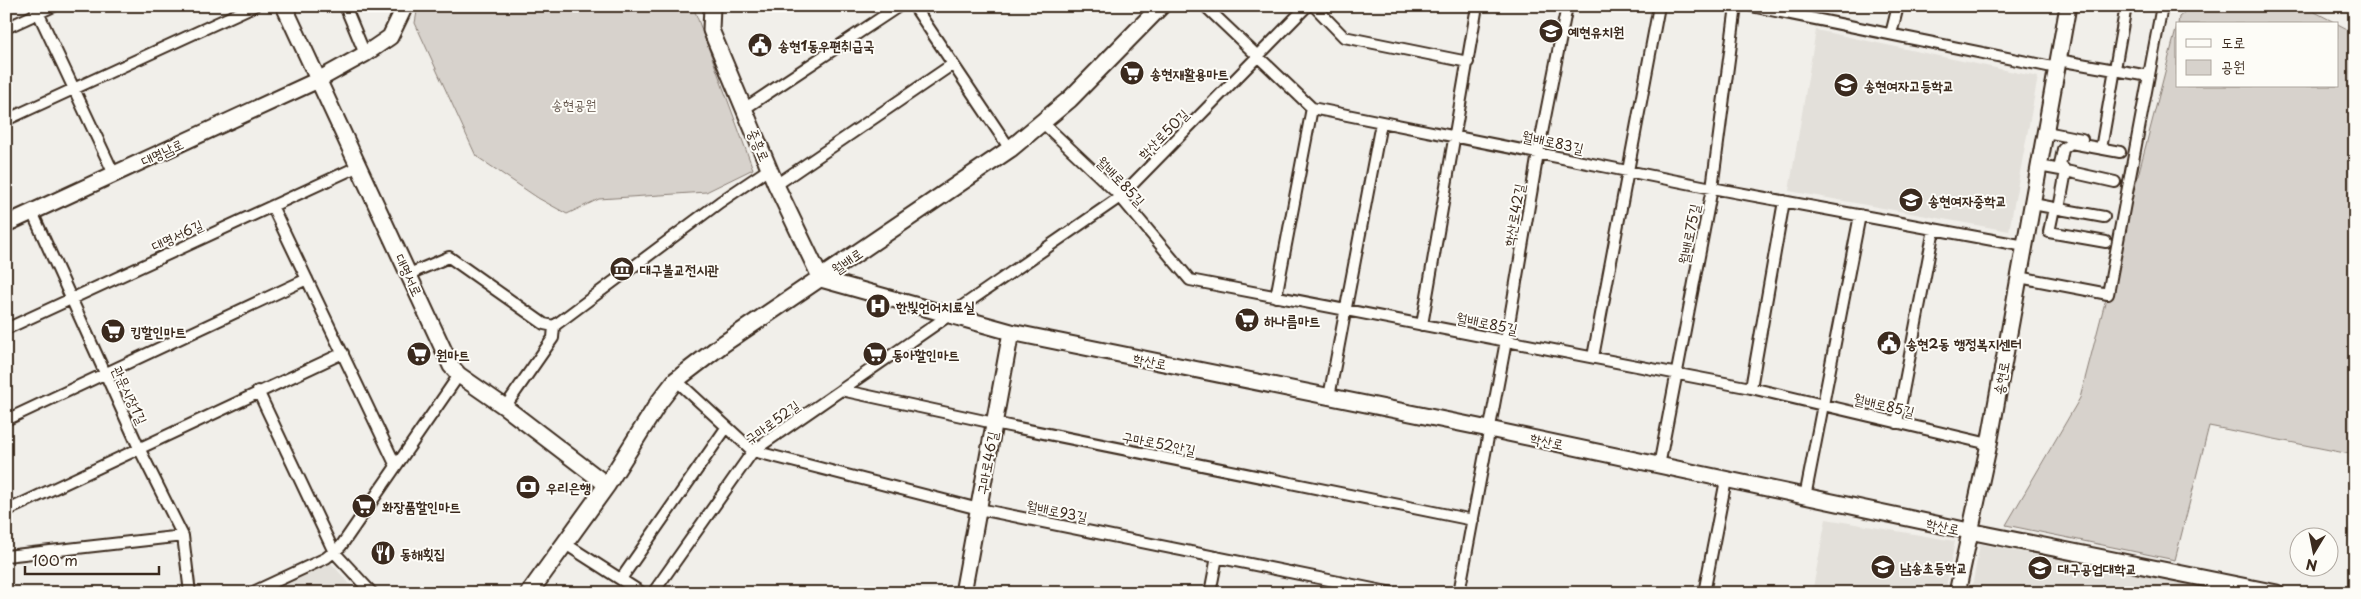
<svg xmlns="http://www.w3.org/2000/svg" width="2361" height="599" font-family="'Playpen Sans','Poor Story',sans-serif">
<style>
.built{fill:#e3e0da}
.green{fill:#d7d2cc;stroke:#897e75}
.lines{fill:none;stroke-linecap:round;stroke-linejoin:round}
.street-casing{stroke:#3b2a1e;stroke-width:14}
.secondary-casing{stroke:#3b2a1e;stroke-width:19}
.primary-casing{stroke:#3b2a1e;stroke-width:20}
.street{stroke:#fdfcf7;stroke-width:10}
.secondary{stroke:#fdfcf7;stroke-width:15}
.primary{stroke:#fdfcf7;stroke-width:16}
.labels{text-anchor:middle;dominant-baseline:central;stroke-width:4;stroke-linejoin:round;paint-order:stroke}
.poi-label{font-size:14px;font-weight:bold;fill:#3b2a1e;stroke:#fdfcf7;text-anchor:start}
.park-label{font-size:14px;fill:#62544a;stroke:#fdfcf7}
.street-label{font-size:14px;fill:#3b2a1e;stroke:#fdfcf7}
</style>
<rect width="100%" height="100%" fill="#f1efea"/>
<filter id="ink" filterUnits="userSpaceOnUse"><feTurbulence type="fractalNoise" baseFrequency=".02" numOctaves="2"/><feDisplacementMap in="SourceGraphic" scale="10" xChannelSelector="R" yChannelSelector="G"/><feConvolveMatrix kernelMatrix="1 2 1 2 8 2 1 2 1" color-interpolation-filters="sRGB"/></filter>
<g filter="url(#ink)">
<!-- built -->
<path class="built" d="M1816 30 2038 77 2009 231 1789 191Z
M1826 519 1955 541 1945 593H1812Z
M1980 544 2229 593H1971Z
M330 562 358 593H262Z"/>
<!-- green -->
<path class="green" d="M418 6H693L753 169 706 192 599 199 567 214 538 198 476 156 415 23Z
M2192 6H2309L2313 11 2353 32 2355 30V455L2209 426 2175 560 2006 525 2080 398 2177 26V86H2337V24H2178L2179 17Z"/>
<g class="lines">
<defs>
<path id="street" d="M35 6 114 174
M345 6 365 54
M914 6 1010 149
M1205 6 1312 108 1712 188 2025 246
M1314 6 1344 37 1468 62
M1751 6 2057 68
M6 28 54 6
M1891 34 1898 6
M2058 60 2149 76
M744 109 899 6
M6 120 254 6
M1043 123 1117 193 1190 280 1751 388 1989 444
M2046 132 2082 139
M2102 143 2126 6
M2039 166 2066 171 2059 209
M2115 182 2066 171 2060 165 2063 149 2071 143 2120 152
M776 185 953 64
M2033 204 2054 208 2049 232 2106 242
M272 206 396 466
M2054 208 2104 217
M32 212 139 448 183 536 190 593
M409 274 449 257 544 324 554 326
M2019 277 2108 294 2162 6
M1276 297 1312 108
M1422 325 1477 6
M554 326 720 202 769 169
M6 329 359 166
M1593 357 1659 6
M676 380 753 451 979 509 1393 593
M1751 388 1784 201
M841 390 994 423 1473 520
M258 391 334 552 372 593
M1329 397 1381 123
M505 407 553 338 554 326
M6 420 307 279
M1897 423 1934 229
M1659 466 1712 188 1736 6
M1805 497 1860 215
M6 511 343 353
M564 543 642 593
M6 556 183 536
M621 579 726 428
M251 593 326 558 341 546 459 375
M653 593 753 451 1120 197 1307 6
M1210 593 1217 557
M1459 593 1506 341 1538 153 1567 6
M1704 593 1726 480"/>
<path id="secondary" d="M284 6 451 366 459 375 505 407 607 485
M712 6 711 30 776 185 821 279 1011 332 1489 429 1969 531 2277 593
M6 224 318 80 365 54 390 37 405 6
M963 593 1011 332
M1957 593 1989 444 2068 6"/>
<path id="primary" d="M529 593 607 485 659 402 676 380 723 344 1010 149 1070 99 1161 6"/>
</defs>
<!-- street casing -->
<use href="#street" class="street-casing"/>
<!-- secondary casing -->
<use href="#secondary" class="secondary-casing"/>
<!-- primary casing -->
<use href="#primary" class="primary-casing"/>
<!-- street -->
<use href="#street" class="street"/>
<!-- secondary -->
<use href="#secondary" class="secondary"/>
<!-- primary -->
<use href="#primary" class="primary"/>
</g>
</g>
<!-- icons -->
<defs>
<symbol id="school-disc" viewBox="-11 -11 22 22"><circle r="9.5" fill="#3b2a1e" stroke="#fdfcf7"/><path d="M0-5L7-2L0 1L-7-2ZM-4 1L0 2.5L4 1V4Q0 6-4 4Z" fill="#fff"/></symbol>
<symbol id="civic-disc" viewBox="-11 -11 22 22"><circle r="9.5" fill="#3b2a1e" stroke="#fdfcf7"/><path d="M-.6-6.5H3V-4.5H.6V-3L4-1V1h2V6H-6V1h2V-1L-.6-3ZM-1.2 2.5V6h2.4V2.5Z" fill="#fff"/></symbol>
<symbol id="supermarket-disc" viewBox="-11 -11 22 22"><circle r="9.5" fill="#3b2a1e" stroke="#fdfcf7"/><path d="M-6-5.5h2.5l.6 2H6L4.5 2H-2.5L-4.4-4H-6ZM-1.5 3.2a1.3 1.3 0 1 0 .1 0ZM3 3.2a1.3 1.3 0 1 0 .1 0Z" fill="#fff"/></symbol>
<symbol id="museum-disc" viewBox="-11 -11 22 22"><circle r="9.5" fill="#3b2a1e" stroke="#fdfcf7"/><path d="M0-6L6-3V-2H-6V-3ZM-5-1h2V3h-2ZM-1-1h2V3h-2ZM3-1h2V3H3ZM-6 4H6V6H-6Z" fill="#fff"/></symbol>
<symbol id="hospital-disc" viewBox="-11 -11 22 22"><circle r="9.5" fill="#3b2a1e" stroke="#fdfcf7"/><path d="M-5-5h3v3.5h4V-5h3V5h-3V1.5h-4V5h-3Z" fill="#fff"/></symbol>
<symbol id="bank-disc" viewBox="-11 -11 22 22"><circle r="9.5" fill="#3b2a1e" stroke="#fdfcf7"/><path d="M-6-4H6V4H-6ZM0-2.3a2.3 2.3 0 1 0 0 4.6a2.3 2.3 0 1 0 0-4.6Z" fill="#fff"/></symbol>
<symbol id="restaurant-disc" viewBox="-11 -11 22 22"><circle r="9.5" fill="#3b2a1e" stroke="#fdfcf7"/><path d="M-5-6h1v4h1v-4h1v4h1v-4h1v5L-1.5 .5V6h-2V.5L-5-1ZM5-6V6H3V1.5H1.5Q1.5-4 5-6Z" fill="#fff"/></symbol>
<symbol id="university-disc" viewBox="-11 -11 22 22"><circle r="9.5" fill="#3b2a1e" stroke="#fdfcf7"/><path d="M0-5L7-2L0 1L-7-2ZM-4 1L0 2.5L4 1V4Q0 6-4 4Z" fill="#fff"/></symbol>
</defs>
<g fill-rule="evenodd">
<use href="#school-disc" x="1537" y="17" width="28" height="28"/>
<use href="#civic-disc" x="746" y="31" width="28" height="28"/>
<use href="#supermarket-disc" x="1118" y="59" width="28" height="28"/>
<use href="#school-disc" x="1832" y="71" width="28" height="28"/>
<use href="#school-disc" x="1897" y="186" width="28" height="28"/>
<use href="#museum-disc" x="608" y="255" width="28" height="28"/>
<use href="#hospital-disc" x="864" y="292" width="28" height="28"/>
<use href="#supermarket-disc" x="1233" y="306" width="28" height="28"/>
<use href="#supermarket-disc" x="99" y="317" width="28" height="28"/>
<use href="#civic-disc" x="1875" y="329" width="28" height="28"/>
<use href="#supermarket-disc" x="405" y="340" width="28" height="28"/>
<use href="#supermarket-disc" x="861" y="340" width="28" height="28"/>
<use href="#bank-disc" x="514" y="473" width="28" height="28"/>
<use href="#supermarket-disc" x="350" y="492" width="28" height="28"/>
<use href="#restaurant-disc" x="369" y="539" width="28" height="28"/>
<use href="#school-disc" x="1869" y="553" width="28" height="28"/>
<use href="#university-disc" x="2026" y="554" width="28" height="28"/>
</g>
<g class="labels">
<!-- poi labels -->
<g class="poi-label">
<text x="1568" y="31">예현유치원</text>
<text x="778" y="45">송현1동우편취급국</text>
<text x="1150" y="73">송현재활용마트</text>
<text x="1864" y="85">송현여자고등학교</text>
<text x="1928" y="200">송현여자중학교</text>
<text x="640" y="269">대구불교전시관</text>
<text x="896" y="306">한빛언어치료실</text>
<text x="1264" y="320">하나름마트</text>
<text x="130" y="331">킹할인마트</text>
<text x="1906" y="343">송현2동 행정복지센터</text>
<text x="436" y="354">원마트</text>
<text x="892" y="354">동아할인마트</text>
<text x="546" y="487">우리은행</text>
<text x="382" y="506">화장품할인마트</text>
<text x="400" y="553">동해횟집</text>
<text x="1900" y="567">남송초등학교</text>
<text x="2058" y="568">대구공업대학교</text>
</g>
<!-- park labels -->
<g class="park-label">
<text x="574" y="104">송현공원</text>
</g>
<!-- street labels -->
<g class="street-label">
<text transform="translate(1163 134) rotate(-45)">학산로50길</text>
<text transform="translate(1553 142) rotate(12)">월배로83길</text>
<text transform="translate(759 145) rotate(67)">중흥로</text>
<text transform="translate(162 152) rotate(-25)">대명남로</text>
<text transform="translate(1121 181) rotate(46)">월배로85길</text>
<text transform="translate(1514 215) rotate(-80)">학산로42길</text>
<text transform="translate(1689 234) rotate(-79)">월배로75길</text>
<text transform="translate(177 235) rotate(-25)">대명서6길</text>
<text transform="translate(847 261) rotate(-35)">월배로</text>
<text transform="translate(409 275) rotate(65)">대명서로</text>
<text transform="translate(1487 323) rotate(11)">월배로85길</text>
<text transform="translate(1150 361) rotate(11)">학산로</text>
<text transform="translate(2001 378) rotate(-80)">송현로</text>
<text transform="translate(130 395) rotate(65)">관문시장1길</text>
<text transform="translate(1884 405) rotate(13)">월배로85길</text>
<text transform="translate(772 422) rotate(-36)">구마로52길</text>
<text transform="translate(1547 441) rotate(12)">학산로</text>
<text transform="translate(1159 443) rotate(11)">구마로52안길</text>
<text transform="translate(987 463) rotate(-80)">구마로46길</text>
<text transform="translate(1057 511) rotate(11)">월배로93길</text>
<text transform="translate(1943 526) rotate(12)">학산로</text>
</g>
</g>
<!-- margin -->
<rect width="2361" height="599" fill="none" stroke="#fdfcf7" stroke-width="25"/>
<rect x="12" y="12" width="2336" height="574" fill="none" stroke="#3b2a1e" stroke-width="2" filter="url(#ink)"/>
<!-- legend -->
<rect x="2176" y="22" width="162" height="65" fill="#fdfcf7" stroke="#afa8a0"/>
<rect x="2186" y="39" width="25" height="8" fill="#fdfcf7" stroke="#afa8a0"/>
<text x="2221" y="48" font-size="15" fill="#3b2a1e">도로</text>
<rect x="2186" y="60" width="25" height="15" fill="#d7d2cc" stroke="#afa8a0"/>
<text x="2221" y="72" font-size="15" fill="#3b2a1e">공원</text>
<!-- north arrow -->
<g transform="translate(2314 552) rotate(190)"><circle r="24" fill="#fdfcf7" stroke="#afa8a0"/>
<path d="M0-4L9 19L0 12L-9 19Z" fill="#3b2a1e"/>
<text y="-8" font-size="14" font-weight="bold" text-anchor="middle" fill="#3b2a1e">N</text>
</g>
<!-- scale -->
<path d="M25 566v8h134v-8" fill="none" stroke="#3b2a1e" stroke-width="2.5"/>
<text x="32" y="566" font-size="15" fill="#3b2a1e" stroke="#fdfcf7" stroke-width="4" paint-order="stroke">100 m</text>
</svg>
